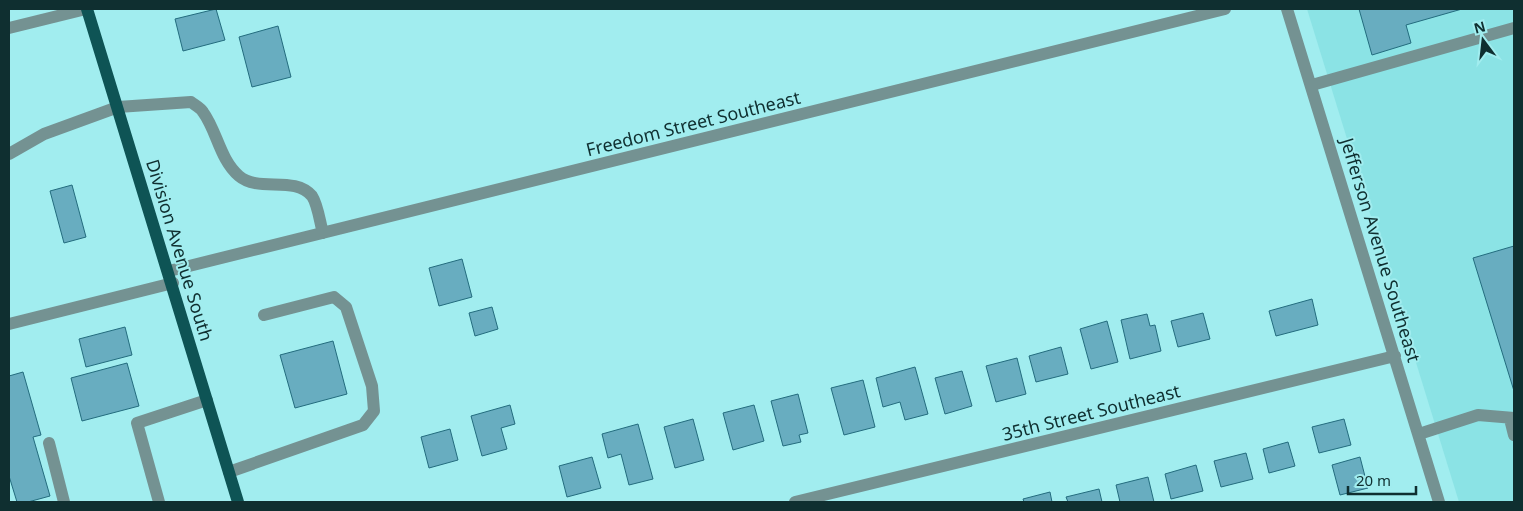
<svg xmlns="http://www.w3.org/2000/svg" width="1523" height="511" font-family="'Noto Sans',sans-serif">
<style>
.built{fill:#8be3e5}
.building{fill:#68adc0;stroke:#236c7e}
.lines{fill:none;stroke-linecap:round;stroke-linejoin:round}
.minor{stroke:#749292;stroke-width:12}
.major{stroke:#0e5455;stroke-width:12}
.labels{text-anchor:middle;dominant-baseline:central;stroke-width:4;stroke-linejoin:round;paint-order:stroke}
.street-label{font-size:18px;fill:#0f2f30;stroke:#a1edef}
</style>
<rect width="100%" height="100%" fill="#a1edef"/>
<!-- built -->
<path class="built" d="M1307 9H1514V502H1459Z"/>
<!-- building -->
<path class="building" d="M216 9 225 40 183 51 175 19Z
M1359 9H1462L1406 25 1411 43 1372 55Z
M278 26 291 77 252 87 239 37Z
M72 185 86 237 64 243 50 191Z
M1514 246V391L1473 258Z
M462 259 472 297 439 306 429 268Z
M1312 299 1318 325 1276 336 1269 311Z
M492 307 498 329 475 336 469 313Z
M1203 313 1210 339 1178 347 1171 321Z
M1147 314 1150 326 1155 325 1161 351 1130 359 1121 320Z
M1107 321 1118 362 1091 369 1080 329Z
M125 327 132 355 86 367 79 339Z
M333 341 347 394 295 408 280 355Z
M1061 347 1068 374 1036 382 1029 356Z
M1017 358 1026 394 996 402 986 366Z
M127 363 139 406 82 421 71 378Z
M915 367 928 414 905 420 900 402 883 407 876 378Z
M962 371 972 406 945 414 935 378Z
M23 372 41 435 33 437 50 496 28 502H17L9 476V376Z
M863 380 875 427 844 435 831 388Z
M798 394 808 433 799 435 801 442 783 446 771 401Z
M510 405 515 424 501 428 507 449 482 456 471 416Z
M754 405 764 441 733 450 723 413Z
M693 419 704 460 675 468 664 427Z
M1344 419 1351 445 1319 453 1312 427Z
M638 424 653 479 629 485 621 454 608 458 602 434Z
M450 429 458 460 429 468 421 437Z
M1288 442 1295 466 1269 473 1263 449Z
M1246 453 1253 479 1221 487 1214 461Z
M592 457 601 488 567 497 559 466Z
M1360 457 1368 488 1340 495 1332 465Z
M1196 465 1203 491 1171 499 1165 474Z
M1148 477 1154 502H1120L1116 485Z
M1099 489 1102 502H1068L1066 497Z
M1050 492 1052 502H1024L1023 499Z"/>
<g class="lines">
<!-- minor -->
<path class="minor" d="M1287 9 1439 502
M9 28 86 9
M1312 85 1514 28
M9 154 44 134 118 107 191 102C195 105 201 108 203 112 217 131 220 160 239 176 259 193 294 175 312 196 318 205 320 223 323 233
M169 271 1225 9
M9 324 173 283
M1510 419 1514 435
M1419 434 1478 415 1514 418
M49 443 64 502
M229 472 363 425 374 411 372 386 346 307 334 297 264 315
M159 502 137 423 207 400
M795 502 1395 356"/>
<!-- major -->
<path class="major" d="M87 9 238 502"/>
</g>
<g class="labels">
<!-- street labels -->
<g class="street-label">
<text transform="translate(693 123) rotate(-14)">Freedom Street Southeast</text>
<text transform="translate(180 250) rotate(73)">Division Avenue South</text>
<text transform="translate(1381 250) rotate(73)">Jefferson Avenue Southeast</text>
<text transform="translate(1091 412) rotate(-14)">35th Street Southeast</text>
</g>
</g>
<!-- border -->
<rect width="1523" height="511" fill="none" stroke="#0f2f30" stroke-width="20"/>
<!-- north arrow -->
<g transform="translate(1483 40) rotate(345)" stroke="#a1edef" stroke-width="4" paint-order="stroke">
<path d="M0-4L9 19L0 12L-9 19Z" fill="#0f2f30"/>
<text y="-8" font-size="14" font-weight="bold" text-anchor="middle" fill="#0f2f30">N</text>
</g>
<!-- scale -->
<path d="M1348 486v8h68v-8" fill="none" stroke="#0f2f30" stroke-width="2.5"/>
<text x="1356" y="486" font-size="15" fill="#0f2f30" stroke="#a1edef" stroke-width="4" paint-order="stroke">20 m</text>
</svg>
